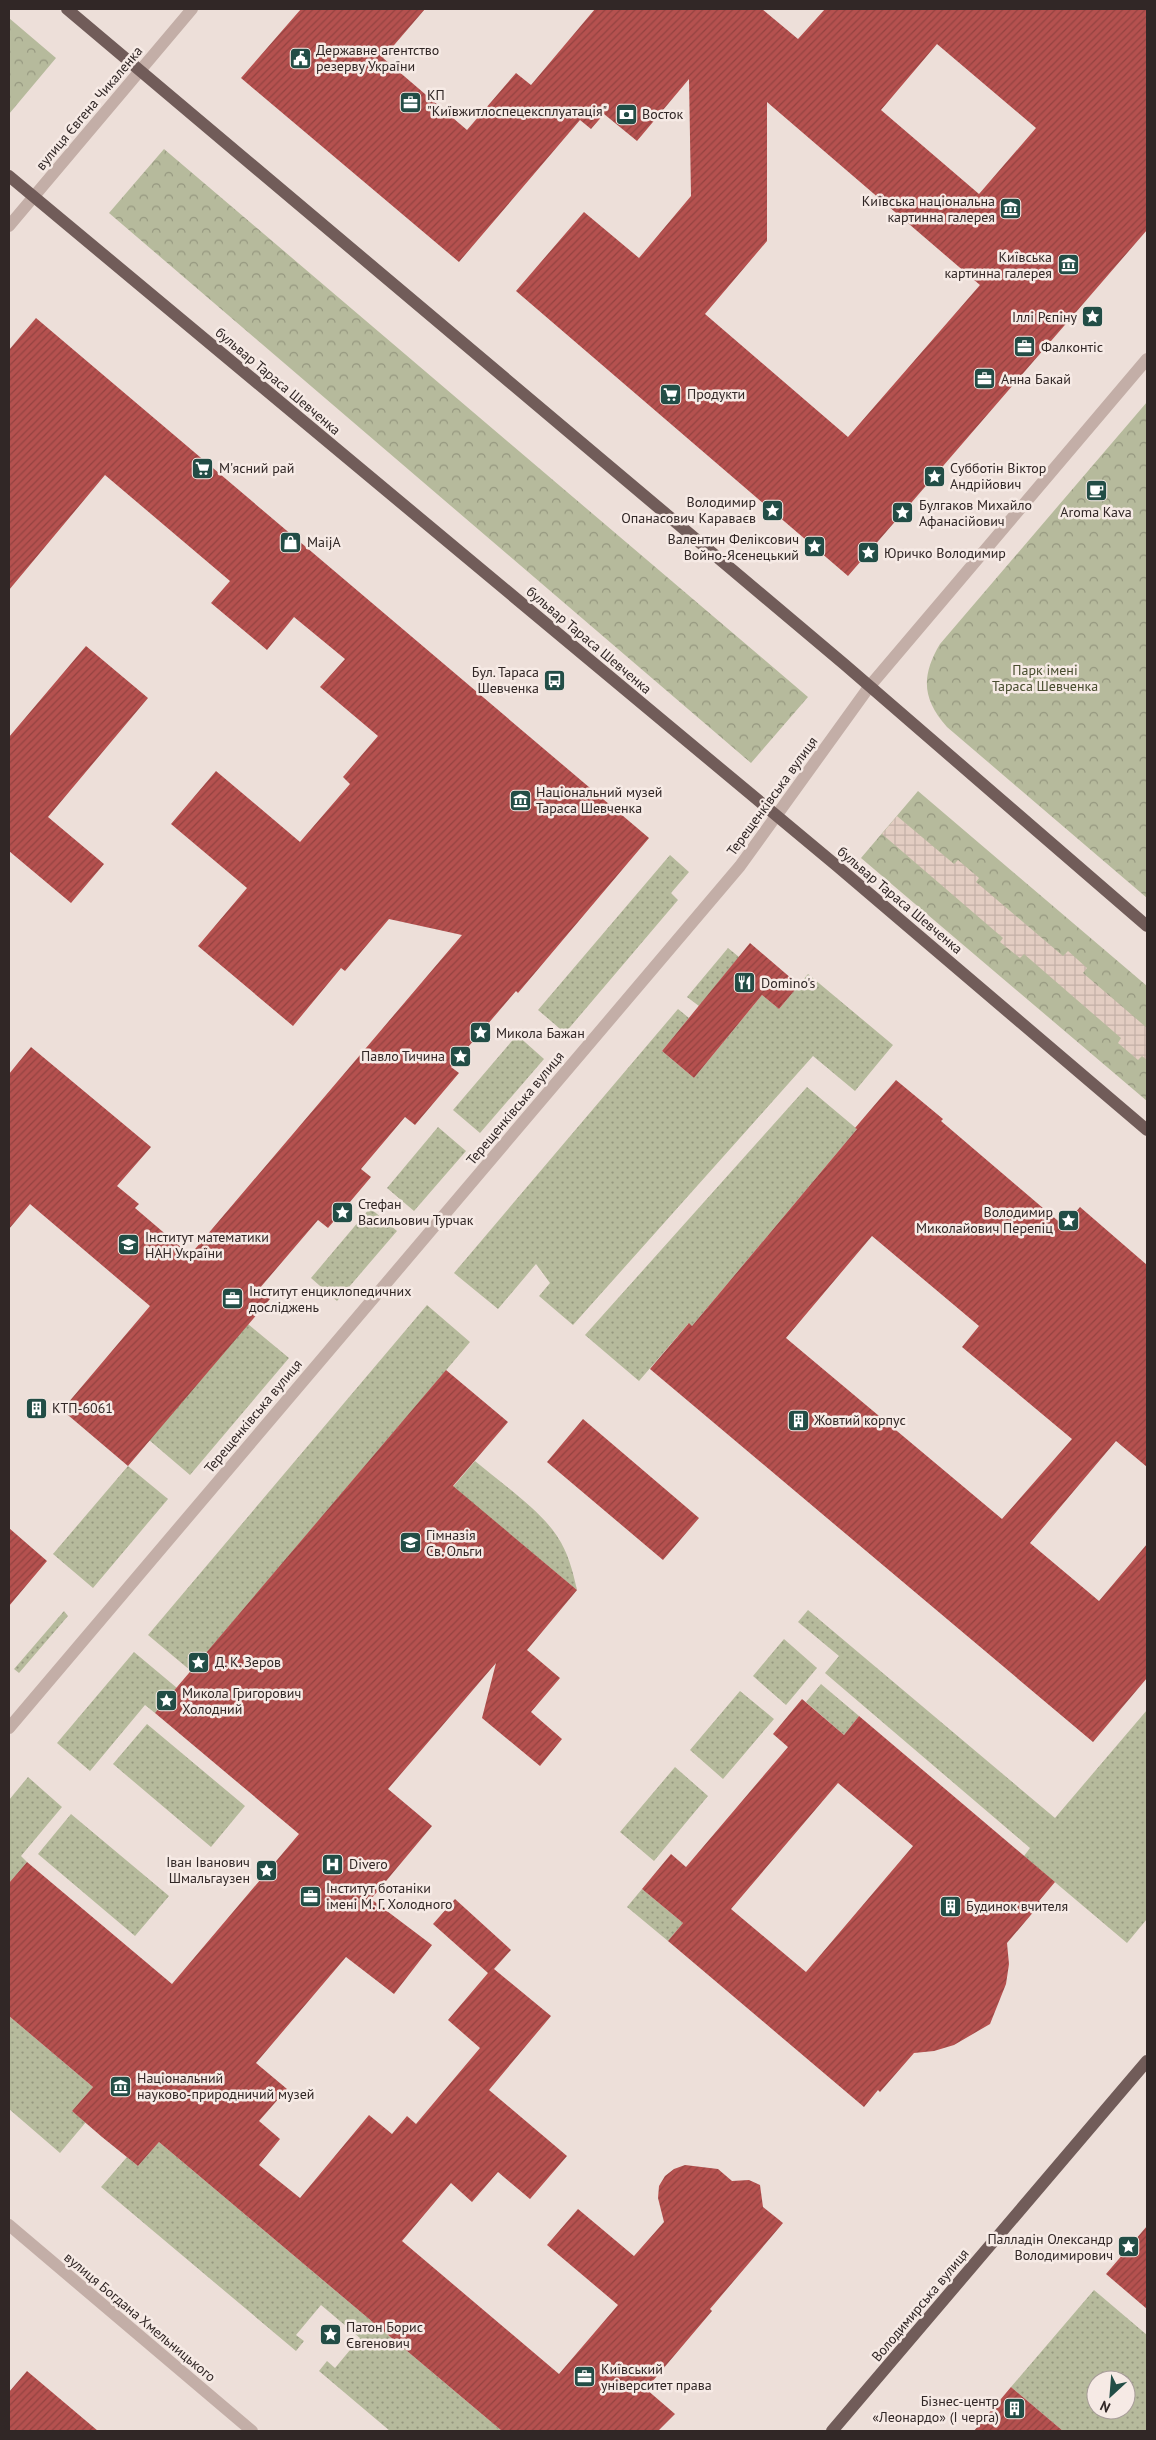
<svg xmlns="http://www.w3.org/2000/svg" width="1156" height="2440" font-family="'PT Sans',sans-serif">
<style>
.grass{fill:url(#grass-dots);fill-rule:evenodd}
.forest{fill:url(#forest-crowns)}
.plaza{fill:url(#plaza-grid)}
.building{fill:url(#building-hatch);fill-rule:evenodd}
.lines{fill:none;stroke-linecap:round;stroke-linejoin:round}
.minor{stroke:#c3aea7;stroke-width:12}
.major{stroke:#715c59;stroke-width:12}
.labels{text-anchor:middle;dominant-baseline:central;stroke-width:5;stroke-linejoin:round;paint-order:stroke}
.poi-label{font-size:14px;fill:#312726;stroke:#f6eae5;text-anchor:start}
.street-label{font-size:14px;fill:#312726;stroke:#f6eae5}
.park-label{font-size:14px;fill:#474c2e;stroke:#f6eae5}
</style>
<defs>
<pattern id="grass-dots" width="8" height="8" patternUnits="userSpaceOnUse" patternTransform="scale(1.25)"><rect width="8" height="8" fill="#b6ba9c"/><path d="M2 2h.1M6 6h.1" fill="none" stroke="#95977f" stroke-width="1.8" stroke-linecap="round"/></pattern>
<pattern id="forest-crowns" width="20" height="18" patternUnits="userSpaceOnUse" patternTransform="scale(1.25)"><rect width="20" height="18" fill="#b6ba9c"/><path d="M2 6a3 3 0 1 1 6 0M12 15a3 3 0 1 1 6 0" fill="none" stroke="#95977f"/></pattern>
<pattern id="plaza-grid" width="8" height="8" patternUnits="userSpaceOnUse" patternTransform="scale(1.25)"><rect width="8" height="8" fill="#e3cdc2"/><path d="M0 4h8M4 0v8" fill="none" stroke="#c3b0a7"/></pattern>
<pattern id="building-hatch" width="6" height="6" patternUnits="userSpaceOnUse" patternTransform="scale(1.25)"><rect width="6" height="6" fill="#b5514f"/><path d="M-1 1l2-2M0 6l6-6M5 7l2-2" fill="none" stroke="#944341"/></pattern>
</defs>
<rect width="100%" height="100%" fill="#eddfd9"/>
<!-- grass -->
<path class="grass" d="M670 855 689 872 671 893 678 900 565 1033 538 1010Z
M728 948 739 957 699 1006 687 997Z
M808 974 893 1045 855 1091 813 1056 573 1325 539 1296 550 1283 536 1264 498 1309 454 1273 678 1009 689 1018 662 1051 694 1078 762 995 779 1009Z
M517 1035 544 1059 480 1133 453 1110Z
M807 1087 857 1129 692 1326 688 1324 639 1381 585 1335Z
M438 1127 466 1151 414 1211 387 1188Z
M370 1208 397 1231 337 1301 311 1278Z
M427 1305 470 1342 191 1671 148 1635Z
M248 1324 289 1358 190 1475 149 1440Z
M475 1461C500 1482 540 1510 557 1536 568 1552 573 1572 577 1590L471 1502 447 1494Z
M128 1466 168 1499 93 1588 53 1554Z
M808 1610 1055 1818 1147 1710V1919L1127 1943 1024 1856 1030 1848 825 1673 839 1656 798 1622Z
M64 1611 68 1616 19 1673 14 1669Z
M784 1639 817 1668 786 1705 753 1676Z
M134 1652 177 1688 155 1713 145 1705 90 1771 57 1743Z
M821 1684 859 1716 844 1735 806 1702Z
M740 1691 774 1719 723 1779 690 1750Z
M147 1724 245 1806 211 1847 113 1764Z
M675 1767 708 1796 654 1861 620 1832Z
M28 1777 62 1807 21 1856 27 1862 9 1883V1800Z
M71 1814 169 1896 135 1936 38 1854Z
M642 1889 683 1923 668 1941 627 1907Z
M9 2016 93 2087 72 2111 86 2122 60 2153 9 2109Z
M159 2142 502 2431H390L319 2371 327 2361 335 2368 360 2338 321 2305 296 2335 304 2341 296 2351 101 2187 127 2157 138 2166Z
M1094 2290 1147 2335V2431H1063L1011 2387ZM1096 2380H1126V2410H1096Z"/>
<!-- forest -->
<path class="forest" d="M9 18 56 58 9 114Z
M164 149 808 697 751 763 109 213Z
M1147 402V898L947 727C922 699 921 676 940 644Z
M918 791 1147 986V1101L861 858Z"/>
<!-- plaza -->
<path class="plaza" d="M897 816 954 864 958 860 979 878 976 882 1063 956 1068 951 1087 968 1083 973 1147 1028V1060L1142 1056 1138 1060 1118 1043 1121 1038 1024 954 1020 958 1000 942 1003 938 882 834Z"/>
<!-- building -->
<path class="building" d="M301 9H425L383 58 467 130 516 73 531 85 595 9H762L798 39 825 9H1147V230L848 576 516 291 584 212 639 258 691 196 689 79 637 141 604 114 591 129 580 120 459 262 241 78ZM937 44 1036 128 979 194 881 110ZM767 102 980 285 848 437 705 314 767 241Z
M36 318 649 838 518 993 516 991 451 1067 459 1073 415 1125 405 1117 361 1169 371 1177 328 1228 318 1220 259 1289 270 1299 128 1466 62 1410 150 1306 30 1204 9 1229V1074L31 1047 151 1147 117 1186 139 1204 135 1208 190 1255 462 935 389 919 345 971 341 968 293 1026 198 946 247 888 171 824 216 771 300 842 350 784 343 777 378 736 320 687 345 659 294 617 267 650 211 603 230 581 105 475 9 590V350Z
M86 646 148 698 48 817 104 864 71 903 9 851V737Z
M750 943 799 985 779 1009 762 995 694 1078 662 1051Z
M896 1080 943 1119 941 1121 1064 1226 1080 1207 1147 1265V1467L1116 1441 1030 1543 1099 1601 1147 1544V1678L1093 1742 650 1369 689 1323 692 1326 857 1129 855 1128ZM872 1236 979 1326 962 1347 1072 1439 1002 1519 786 1338Z
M446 1370 508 1422 453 1486 577 1590 527 1650 560 1678 531 1712 562 1739 540 1766 482 1718 496 1663 388 1789 432 1826 371 1899 432 1945 394 1994 346 1957 256 2063 287 2089 259 2121 280 2139 259 2165 300 2198 369 2115 392 2134 407 2116 416 2124 480 2048 448 2020 488 1973 433 1924 455 1899 511 1950 494 1969 551 2016 489 2090 567 2156 530 2199 498 2172 472 2202 451 2183 402 2241 559 2374 618 2305 547 2245 578 2209 634 2256 664 2222 658 2198 659 2186 665 2176 674 2169 685 2165 718 2169 732 2181 749 2180 760 2185 763 2207 783 2223 710 2309 712 2311 646 2389 675 2414 658 2431H502L159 2142 138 2166 102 2137 72 2111 93 2087 9 2016V1883L27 1862 172 1984 299 1834 155 1713Z
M583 1419 699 1518 663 1560 547 1462Z
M9 1528 47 1561 9 1606Z
M802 1699 844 1735 859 1716 1055 1882 1039 1901 1041 1903 1007 1943 1009 1964 1006 1984 990 2024 954 2045 934 2051 914 2053 880 2092 878 2090 864 2107 668 1941 683 1923 642 1889 671 1854 686 1867 788 1747 773 1734ZM838 1783 913 1846 806 1972 731 1909Z
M1147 2226V2309L1106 2274Z
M27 2371 98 2431H9V2392Z
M1011 2387 1063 2431H974Z"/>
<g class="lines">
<!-- minor -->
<path class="minor" d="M9 226 192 9
M9 1728 740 866 869 687 1147 359
M9 2225 252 2431"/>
<!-- major -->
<path class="major" d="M67 9 844 664 1147 926
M9 176 837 866 1147 1130
M832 2431 1147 2061"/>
</g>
<!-- icons -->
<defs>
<symbol id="civic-square" viewBox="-11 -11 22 22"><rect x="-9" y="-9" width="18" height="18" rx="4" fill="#224d46" stroke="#f6eae5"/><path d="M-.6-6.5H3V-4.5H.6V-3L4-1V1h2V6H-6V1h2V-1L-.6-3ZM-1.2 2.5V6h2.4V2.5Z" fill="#fff"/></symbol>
<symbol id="office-square" viewBox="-11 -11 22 22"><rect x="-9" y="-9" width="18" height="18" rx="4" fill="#224d46" stroke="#f6eae5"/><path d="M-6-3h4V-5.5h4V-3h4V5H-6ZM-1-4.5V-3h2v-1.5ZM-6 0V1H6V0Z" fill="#fff"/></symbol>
<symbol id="bank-square" viewBox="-11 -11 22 22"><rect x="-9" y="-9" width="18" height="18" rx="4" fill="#224d46" stroke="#f6eae5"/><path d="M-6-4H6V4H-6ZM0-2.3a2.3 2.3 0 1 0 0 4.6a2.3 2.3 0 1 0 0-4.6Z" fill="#fff"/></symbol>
<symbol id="museum-square" viewBox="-11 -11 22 22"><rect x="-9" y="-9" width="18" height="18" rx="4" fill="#224d46" stroke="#f6eae5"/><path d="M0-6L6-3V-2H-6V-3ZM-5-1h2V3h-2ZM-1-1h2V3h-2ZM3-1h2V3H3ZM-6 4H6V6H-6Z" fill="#fff"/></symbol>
<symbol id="sight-square" viewBox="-11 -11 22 22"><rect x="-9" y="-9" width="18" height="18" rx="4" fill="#224d46" stroke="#f6eae5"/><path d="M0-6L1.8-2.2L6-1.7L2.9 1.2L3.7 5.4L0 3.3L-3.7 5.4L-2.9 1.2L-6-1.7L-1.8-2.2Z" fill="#fff"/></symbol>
<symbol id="supermarket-square" viewBox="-11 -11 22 22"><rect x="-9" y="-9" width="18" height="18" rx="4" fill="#224d46" stroke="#f6eae5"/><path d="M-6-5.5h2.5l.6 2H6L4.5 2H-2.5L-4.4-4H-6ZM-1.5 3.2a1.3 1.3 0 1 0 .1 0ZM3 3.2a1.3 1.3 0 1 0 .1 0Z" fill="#fff"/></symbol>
<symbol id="cafe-square" viewBox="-11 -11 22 22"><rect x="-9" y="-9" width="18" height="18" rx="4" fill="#224d46" stroke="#f6eae5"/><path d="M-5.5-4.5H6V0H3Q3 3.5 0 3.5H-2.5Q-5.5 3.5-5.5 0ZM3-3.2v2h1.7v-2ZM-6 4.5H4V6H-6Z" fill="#fff"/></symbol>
<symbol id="shop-square" viewBox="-11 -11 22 22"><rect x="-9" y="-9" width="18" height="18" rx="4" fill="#224d46" stroke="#f6eae5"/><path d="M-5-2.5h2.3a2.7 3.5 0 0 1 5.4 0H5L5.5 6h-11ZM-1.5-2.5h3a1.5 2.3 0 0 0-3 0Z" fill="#fff"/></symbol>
<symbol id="bus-square" viewBox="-11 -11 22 22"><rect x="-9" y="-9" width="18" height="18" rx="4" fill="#224d46" stroke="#f6eae5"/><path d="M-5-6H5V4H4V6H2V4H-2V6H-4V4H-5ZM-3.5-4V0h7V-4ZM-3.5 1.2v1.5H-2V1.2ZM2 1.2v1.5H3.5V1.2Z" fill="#fff"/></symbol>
<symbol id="restaurant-square" viewBox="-11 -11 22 22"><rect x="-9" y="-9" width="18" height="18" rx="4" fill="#224d46" stroke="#f6eae5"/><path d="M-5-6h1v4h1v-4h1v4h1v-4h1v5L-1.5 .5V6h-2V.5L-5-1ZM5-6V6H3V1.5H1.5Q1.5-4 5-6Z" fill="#fff"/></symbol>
<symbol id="university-square" viewBox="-11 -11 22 22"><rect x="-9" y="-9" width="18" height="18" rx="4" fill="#224d46" stroke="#f6eae5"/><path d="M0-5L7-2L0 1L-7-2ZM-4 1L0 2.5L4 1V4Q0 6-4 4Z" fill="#fff"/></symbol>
<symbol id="building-square" viewBox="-11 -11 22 22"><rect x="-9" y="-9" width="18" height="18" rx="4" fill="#224d46" stroke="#f6eae5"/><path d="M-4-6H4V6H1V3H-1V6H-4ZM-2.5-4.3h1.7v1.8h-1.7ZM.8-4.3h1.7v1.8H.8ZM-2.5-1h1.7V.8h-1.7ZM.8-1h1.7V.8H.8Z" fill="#fff"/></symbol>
<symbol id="school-square" viewBox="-11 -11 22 22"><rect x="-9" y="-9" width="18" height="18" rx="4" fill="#224d46" stroke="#f6eae5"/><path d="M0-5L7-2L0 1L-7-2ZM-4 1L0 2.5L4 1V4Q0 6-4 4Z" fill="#fff"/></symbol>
<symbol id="hospital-square" viewBox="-11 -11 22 22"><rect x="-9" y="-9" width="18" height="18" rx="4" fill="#224d46" stroke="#f6eae5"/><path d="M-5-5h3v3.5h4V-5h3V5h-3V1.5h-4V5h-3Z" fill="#fff"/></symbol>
</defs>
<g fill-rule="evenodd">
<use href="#civic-square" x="288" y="46" width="25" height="25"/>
<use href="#office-square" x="398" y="90" width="25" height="25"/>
<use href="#bank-square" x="614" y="102" width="25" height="25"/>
<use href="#museum-square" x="998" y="196" width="25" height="25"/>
<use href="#museum-square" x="1056" y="252" width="25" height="25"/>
<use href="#sight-square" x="1080" y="304" width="25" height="25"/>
<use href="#office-square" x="1012" y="334" width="25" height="25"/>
<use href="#office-square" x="972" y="366" width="25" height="25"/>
<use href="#supermarket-square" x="658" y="382" width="25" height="25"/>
<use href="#supermarket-square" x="190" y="456" width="25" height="25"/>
<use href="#sight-square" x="922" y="464" width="25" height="25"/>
<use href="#cafe-square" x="1084" y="478" width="25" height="25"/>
<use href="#sight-square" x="760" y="498" width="25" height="25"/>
<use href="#sight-square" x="890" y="500" width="25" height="25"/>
<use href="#shop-square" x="278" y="530" width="25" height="25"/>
<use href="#sight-square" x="802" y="534" width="25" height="25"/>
<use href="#sight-square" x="856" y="540" width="25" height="25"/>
<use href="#bus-square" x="542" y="668" width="25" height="25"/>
<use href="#museum-square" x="508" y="788" width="25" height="25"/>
<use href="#restaurant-square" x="732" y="970" width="25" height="25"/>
<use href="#sight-square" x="468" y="1020" width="25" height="25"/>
<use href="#sight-square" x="448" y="1044" width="25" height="25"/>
<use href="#sight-square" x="330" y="1200" width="25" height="25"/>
<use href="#sight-square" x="1056" y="1208" width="25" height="25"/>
<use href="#university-square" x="116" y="1232" width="25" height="25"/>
<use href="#office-square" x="220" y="1286" width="25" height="25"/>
<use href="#building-square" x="24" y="1396" width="25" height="25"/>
<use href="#building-square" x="786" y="1408" width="25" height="25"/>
<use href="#school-square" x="398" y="1530" width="25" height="25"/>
<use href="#sight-square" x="186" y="1650" width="25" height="25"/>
<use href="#sight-square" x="154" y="1688" width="25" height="25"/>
<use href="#hospital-square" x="320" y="1852" width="25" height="25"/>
<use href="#sight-square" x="254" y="1858" width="25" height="25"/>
<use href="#office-square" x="298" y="1884" width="25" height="25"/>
<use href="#building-square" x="938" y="1894" width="25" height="25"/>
<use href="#museum-square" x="108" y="2074" width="25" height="25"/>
<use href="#sight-square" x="1116" y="2234" width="25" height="25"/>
<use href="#sight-square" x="318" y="2322" width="25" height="25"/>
<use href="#office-square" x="572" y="2364" width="25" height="25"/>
<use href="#building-square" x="1002" y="2396" width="25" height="25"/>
</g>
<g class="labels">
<!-- poi labels -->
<g class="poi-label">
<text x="316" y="50">Державне агентство<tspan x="316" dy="16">резерву України</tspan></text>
<text x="427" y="95">КП<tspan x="427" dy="16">"Київжитлоспецексплуатація"</tspan></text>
<text x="642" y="114">Восток</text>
<text x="995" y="201" text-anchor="end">Київська національна<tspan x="995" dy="16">картинна галерея</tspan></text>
<text x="1052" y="257" text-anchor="end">Київська<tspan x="1052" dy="16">картинна галерея</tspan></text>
<text x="1077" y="317" text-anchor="end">Іллі Рєпіну</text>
<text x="1041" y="347">Фалконтіс</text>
<text x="1001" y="379">Анна Бакай</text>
<text x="687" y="394">Продукти</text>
<text x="219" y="468">М'ясний рай</text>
<text x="950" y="468">Субботін Віктор<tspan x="950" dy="16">Андрійович</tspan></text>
<text x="756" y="502" text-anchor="end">Володимир<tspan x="756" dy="16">Опанасович Караваєв</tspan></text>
<text x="919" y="505">Булгаков Михайло<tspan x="919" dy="16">Афанасійович</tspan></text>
<text x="1096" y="512" text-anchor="middle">Aroma Kava</text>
<text x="799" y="539" text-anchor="end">Валентин Феліксович<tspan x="799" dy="16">Войно-Ясенецький</tspan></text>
<text x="307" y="542">MaijA</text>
<text x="884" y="553">Юричко Володимир</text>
<text x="539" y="672" text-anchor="end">Бул. Тараса<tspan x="539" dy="16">Шевченка</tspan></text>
<text x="536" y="792">Національний музей<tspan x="536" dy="16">Тараса Шевченка</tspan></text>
<text x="761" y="983">Domino's</text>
<text x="496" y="1033">Микола Бажан</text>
<text x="445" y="1056" text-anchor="end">Павло Тичина</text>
<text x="358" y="1204">Стефан<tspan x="358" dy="16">Васильович Турчак</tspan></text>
<text x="1053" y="1212" text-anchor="end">Володимир<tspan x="1053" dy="16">Миколайович Перепіц</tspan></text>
<text x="145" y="1237">Інститут математики<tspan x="145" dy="16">НАН України</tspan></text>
<text x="249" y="1291">Інститут енциклопедичних<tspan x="249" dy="16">досліджень</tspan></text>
<text x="52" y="1408">КТП-6061</text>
<text x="814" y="1420">Жовтий корпус</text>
<text x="426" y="1535">Гімназія<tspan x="426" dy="16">Св. Ольги</tspan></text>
<text x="215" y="1662">Д. К. Зеров</text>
<text x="182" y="1693">Микола Григорович<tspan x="182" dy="16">Холодний</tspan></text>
<text x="250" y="1862" text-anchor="end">Іван Іванович<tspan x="250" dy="16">Шмальгаузен</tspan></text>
<text x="349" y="1864">Divero</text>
<text x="326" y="1888">Інститут ботаніки<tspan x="326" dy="16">імені М. Г. Холодного</tspan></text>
<text x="966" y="1906">Будинок вчителя</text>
<text x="137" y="2078">Національний<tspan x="137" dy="16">науково-природничий музей</tspan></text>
<text x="1113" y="2239" text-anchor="end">Палладін Олександр<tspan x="1113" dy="16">Володимирович</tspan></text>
<text x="346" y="2327">Патон Борис<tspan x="346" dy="16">Євгенович</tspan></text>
<text x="601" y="2369">Київський<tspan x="601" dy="16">університет права</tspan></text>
<text x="999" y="2401" text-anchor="end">Бізнес-центр<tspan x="999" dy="16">«Леонардо» (I черга)</tspan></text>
</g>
<!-- street labels -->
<g class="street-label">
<text transform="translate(89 108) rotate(-50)">вулиця Євгена Чикаленка</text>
<text transform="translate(278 381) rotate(40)">бульвар Тараса Шевченка</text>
<text transform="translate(589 640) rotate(40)">бульвар Тараса Шевченка</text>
<text transform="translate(772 796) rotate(-54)">Терещенківська вулиця</text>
<text transform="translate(900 900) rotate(40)">бульвар Тараса Шевченка</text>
<text transform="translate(515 1108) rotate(-50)">Терещенківська вулиця</text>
<text transform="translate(253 1416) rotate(-50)">Терещенківська вулиця</text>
<text transform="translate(920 2305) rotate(-50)">Володимирська вулиця</text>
<text transform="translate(140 2317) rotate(40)">вулиця Богдана Хмельницького</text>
</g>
<!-- park labels -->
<g class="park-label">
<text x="1045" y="670">Парк імені<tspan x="1045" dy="16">Тараса Шевченка</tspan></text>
</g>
</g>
<!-- border -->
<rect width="1156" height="2440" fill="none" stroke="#312726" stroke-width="20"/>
<!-- north arrow -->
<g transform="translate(1111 2395) rotate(206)"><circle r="24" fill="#f6eae5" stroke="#a79c99"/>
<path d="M0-4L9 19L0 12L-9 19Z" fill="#224d46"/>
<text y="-8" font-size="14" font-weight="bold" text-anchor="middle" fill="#312726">N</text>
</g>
</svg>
